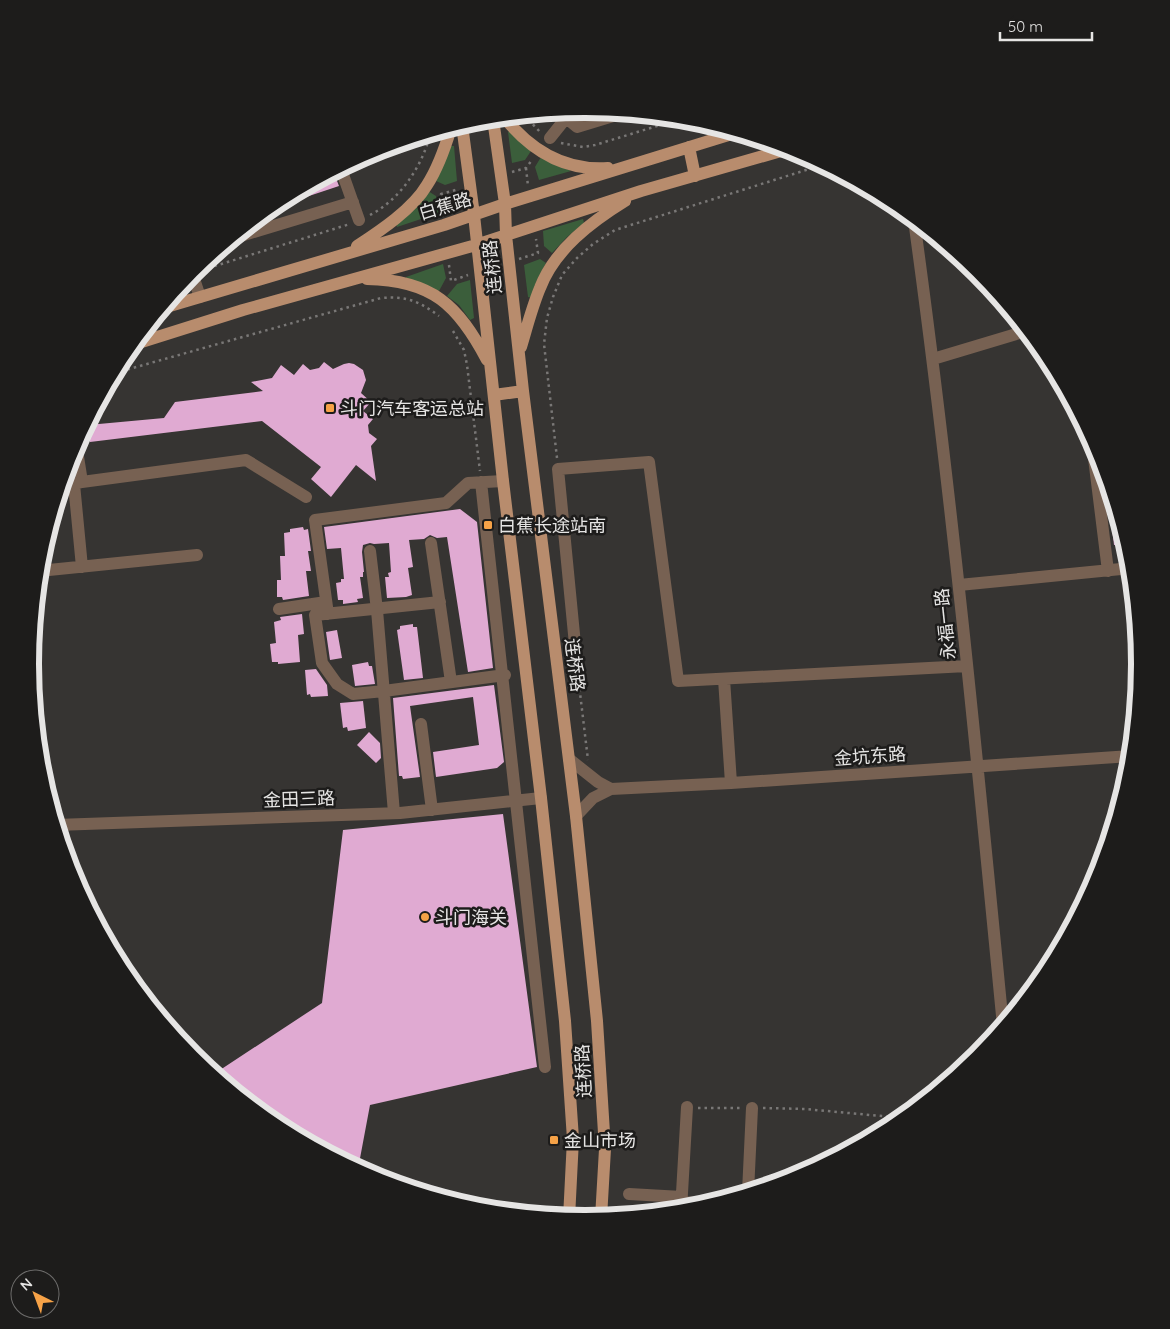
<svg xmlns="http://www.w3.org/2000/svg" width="1170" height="1329" font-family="Quicksand,'Noto Sans SC',sans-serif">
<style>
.green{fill:#3b5e3b}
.building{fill:#e0aad2}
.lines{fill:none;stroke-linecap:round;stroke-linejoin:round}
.path{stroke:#797776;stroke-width:2.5;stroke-dasharray:2.5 4;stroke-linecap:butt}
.minor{stroke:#776152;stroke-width:12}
.major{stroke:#b88c6d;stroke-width:12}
.poi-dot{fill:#f6a247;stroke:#1d1c1b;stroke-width:2}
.labels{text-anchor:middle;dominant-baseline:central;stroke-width:5;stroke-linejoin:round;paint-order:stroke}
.street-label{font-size:18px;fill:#e6e5e4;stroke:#1d1c1b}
.poi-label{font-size:18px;fill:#e6e5e4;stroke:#1d1c1b;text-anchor:start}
.rim{fill:none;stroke:#e6e5e4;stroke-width:6}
</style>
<rect width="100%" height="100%" fill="#363432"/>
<!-- green -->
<path class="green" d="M512 131 531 151 525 160 512 163 508 132Z
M450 146H454L457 181 445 185 436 181Z
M541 157 571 171 539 180 535 167Z
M428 191 436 196 439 213 397 227 396 223Z
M583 219 584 223 567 237 552 253 544 246 543 231Z
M540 259 546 263 537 280 532 298 528 297 524 265Z
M443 264 446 278 439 291 406 280V277Z
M470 280 474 318 470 320 459 305 447 296 457 284Z"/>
<!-- building -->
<path class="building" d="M334 173 339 186 288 203 286 198Z
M324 362 333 369 344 364 349 363 354 364 363 370 366 380 361 393 371 402 363 411 373 419 368 425 369 433 377 439 371 446 376 481 356 465 331 497 311 479 321 467 262 421 90 442 88 425 164 418 175 402 263 391 251 382 272 378 281 365 294 375 303 364 310 370 319 368Z
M460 509 477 522 493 668 468 672 447 537 437 538 430 535 424 539 409 540 413 567 408 568 412 595 406 597 387 598 385 577H389L388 573 391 572 389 543 374 544 370 543 363 545 362 552 364 572H363V577H360L363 598 357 599 358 602 343 604V600H338L336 583 341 582V579H344L341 548 327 549 324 527Z
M303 527 304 530 308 529 311 551H308L311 571H306L309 596 283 600 282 597H277V580H281L280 556H285L284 533 290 532V529Z
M1121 527 1126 544 1114 545 1112 528Z
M302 614 304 634 298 635 300 662 278 664V662H272L270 644 276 643 274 622 281 620 280 617Z
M413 624V627H417L423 678 404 680 397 630 400 629V626Z
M337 630 342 658 330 660 326 632Z
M368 662 369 666H372L375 684 355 686 352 665Z
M316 669 327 685 328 696 311 697 310 694 307 695 305 670Z
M494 685 504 762 497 768 436 777 433 752 479 745 473 697 410 706 420 777 403 779 402 776H399L393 698Z
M363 701 366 728 348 731 347 727 343 728 340 703Z
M369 732 380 743 381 758 376 763 357 745Z
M503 814 537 1067 370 1105 358 1169 276 1126 218 1078 220 1070 322 1003 343 830Z"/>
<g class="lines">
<!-- path -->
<path class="path" d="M524 115 541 133
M561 143 583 147 595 145 680 119
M526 168 528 186
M512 172 526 168 532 160
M443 214 441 194 459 189
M370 215C400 200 423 165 430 134
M519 259 538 253 536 239
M449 265 451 281 468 275
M202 270 350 224
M453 331 464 350 467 365 480 471
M115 373 381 298C406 296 419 301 439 316
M557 458 544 344 547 318 553 297 562 275 577 258 593 244 615 230 822 165
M578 676 588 760
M698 1108H740
M763 1108 805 1109 903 1118"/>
<!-- minor -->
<path class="minor" d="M559 112 577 127 623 113
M550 138 566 118
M341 169 359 220
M914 220C951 488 977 757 1003 1026
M234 238 353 202
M192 273 200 297
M933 359 1026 331
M1092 442 1108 571
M76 444 82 482
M481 482 545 1067
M74 484 82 567
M62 487 82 482 246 460 306 497
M431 543 451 682
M370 551 377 610 394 813
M39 571 197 555
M959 585 1131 568
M440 602 315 615 322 663 337 684 353 694 384 691 505 675
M279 609 326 602
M328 614 315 520 446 503 468 483 503 481
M577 665 558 469 649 462 678 681 967 666
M724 679 731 783
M421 724 432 810
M569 759 598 782 611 789
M576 816 593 798 611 789 731 783 1131 756
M56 825 400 813 541 798
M748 1192 752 1108
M629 1194 682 1197
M682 1202 708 1204
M681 1210 687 1107"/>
<!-- major -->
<path class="major" d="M504 117C531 151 565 171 608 168
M493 119 505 204 506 235 523 391 576 816 597 1021 605 1149 601 1218
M462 125 474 215 503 481 541 798 565 1021 573 1139 569 1218
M689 147 695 176
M357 246C380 231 413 209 427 185 438 168 445 148 451 128
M367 279C432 280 458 305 487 360
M163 308 444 225 505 204 735 133
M132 345 243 310 476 245 641 191 788 149
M521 347C527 327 532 307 540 288 555 249 591 222 625 201
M494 395 523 391"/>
</g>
<!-- markers -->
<g class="poi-dot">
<rect x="325" y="403" width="10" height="10" rx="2.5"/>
<rect x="483" y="520" width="10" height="10" rx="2.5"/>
<circle cx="425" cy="917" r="5"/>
<rect x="549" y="1135" width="10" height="10" rx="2.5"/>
</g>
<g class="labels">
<!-- street labels -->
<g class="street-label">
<text transform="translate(445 206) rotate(-17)">白蕉路</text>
<text transform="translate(492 267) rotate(-96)">连桥路</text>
<text transform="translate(945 624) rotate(-96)">永福一路</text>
<text transform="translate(575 665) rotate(83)">连桥路</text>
<text transform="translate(870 756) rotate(-4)">金坑东路</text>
<text transform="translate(299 799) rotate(-2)">金田三路</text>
<text transform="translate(583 1071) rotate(-93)">连桥路</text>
</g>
<!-- poi labels -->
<g class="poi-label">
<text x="340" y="408">斗门汽车客运总站</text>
<text x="498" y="525">白蕉长途站南</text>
<text x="435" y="917">斗门海关</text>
<text x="564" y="1140">金山市场</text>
</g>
</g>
<!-- crop -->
<path d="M0 0H1170V1329H0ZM39 664a546 546 0 1 1 1092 0a546 546 0 1 1-1092 0Z" fill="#1d1c1b" fill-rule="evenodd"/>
<path class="rim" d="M39 664a546 546 0 1 1 1092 0a546 546 0 1 1-1092 0Z"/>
<!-- north arrow -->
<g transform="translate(35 1294) rotate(318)"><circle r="24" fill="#1d1c1b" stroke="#6d6c6b"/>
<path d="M0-4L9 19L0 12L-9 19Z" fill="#f6a247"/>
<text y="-8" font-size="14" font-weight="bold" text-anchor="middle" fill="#e6e5e4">N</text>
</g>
<!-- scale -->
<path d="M1000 32v8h92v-8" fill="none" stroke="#e6e5e4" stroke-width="2.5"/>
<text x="1008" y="32" font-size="15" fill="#e6e5e4" stroke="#1d1c1b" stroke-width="4" paint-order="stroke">50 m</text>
</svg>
